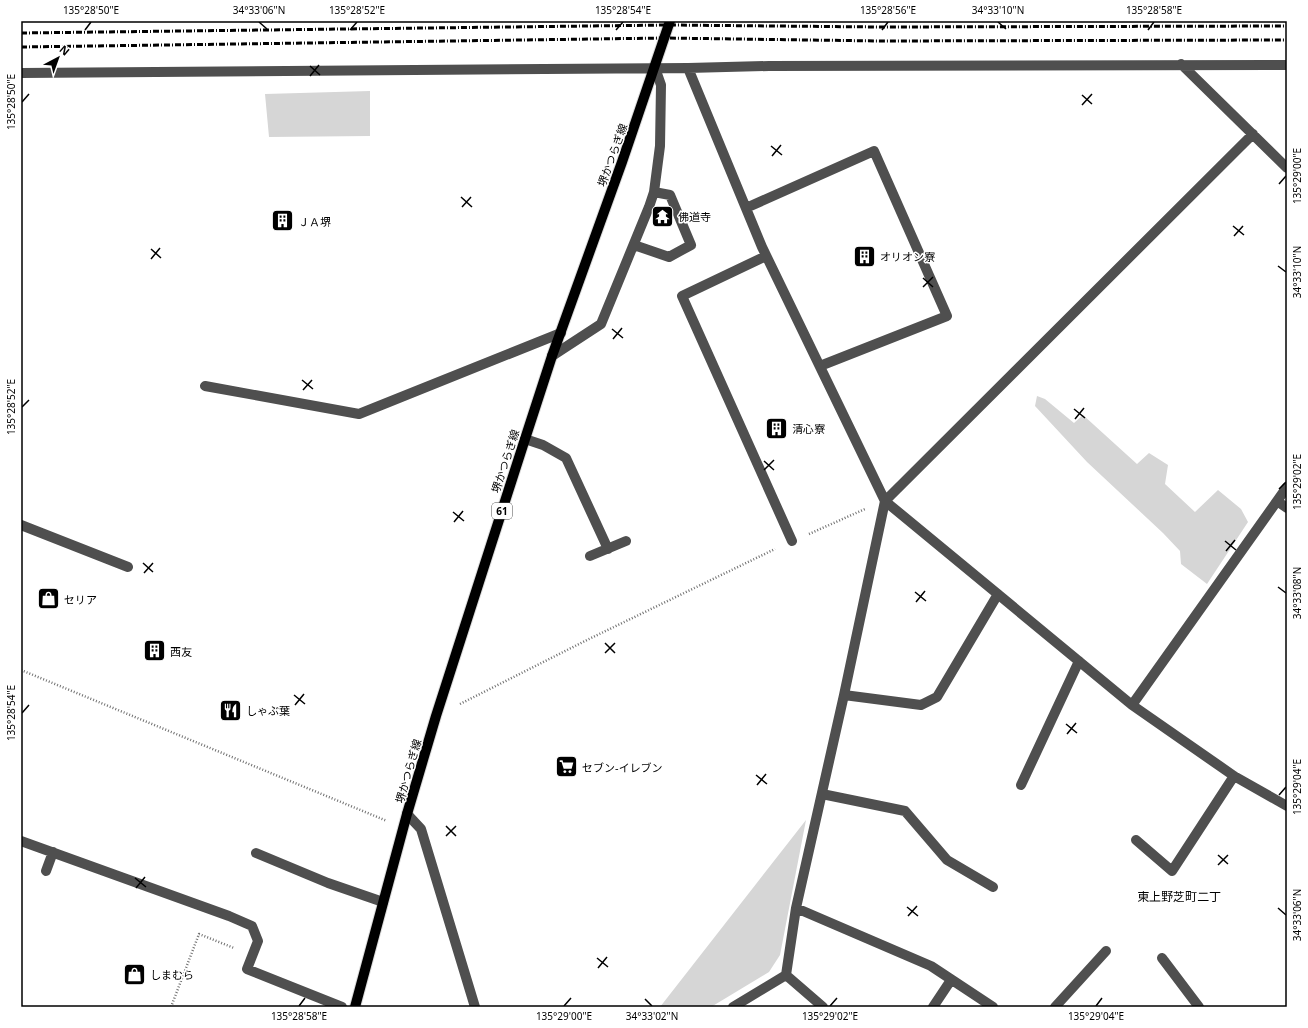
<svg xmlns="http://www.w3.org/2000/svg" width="1308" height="1028" font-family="'Noto Sans','Noto Sans JP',sans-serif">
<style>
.green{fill:#d6d6d6}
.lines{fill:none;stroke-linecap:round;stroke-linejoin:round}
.major-casing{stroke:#dbdbdb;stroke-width:12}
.path{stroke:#717171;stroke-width:2.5;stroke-dasharray:1 2;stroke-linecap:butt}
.minor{stroke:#4f4f4f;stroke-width:10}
.major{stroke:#000;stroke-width:10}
.rail{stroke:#000;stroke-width:3;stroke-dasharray:6 2 1 2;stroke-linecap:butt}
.ticks{fill:none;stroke:#000;stroke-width:1.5}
.labels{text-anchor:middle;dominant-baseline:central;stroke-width:3;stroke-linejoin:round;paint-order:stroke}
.shield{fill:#fff;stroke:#4c4c4c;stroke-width:1}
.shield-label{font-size:10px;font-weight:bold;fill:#000}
.street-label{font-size:11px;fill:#000;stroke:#fff}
.poi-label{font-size:11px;fill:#000;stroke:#fff;text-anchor:start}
.neighbourhood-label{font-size:12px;fill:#000;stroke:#fff}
.neatline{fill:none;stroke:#000;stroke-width:1.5}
.ticks-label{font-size:10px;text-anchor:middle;fill:#000}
</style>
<rect width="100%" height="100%" fill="#fff"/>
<!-- green -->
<path class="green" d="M370 91V136L269 137 265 94Z
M1037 396 1045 399 1074 423 1083 415 1137 464 1149 453 1168 465 1165 484 1195 512 1218 490 1241 509 1248 522 1207 584 1181 564 1180 551 1163 533 1087 462 1035 406Z
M806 820 780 955 769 972 711 1007H660Z"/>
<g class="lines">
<defs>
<path id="major" d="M355 1007 407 814 436 716 525 439 552 356 622 162 670 21"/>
</defs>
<!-- major casing -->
<use href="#major" class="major-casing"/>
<!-- path -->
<path class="path" d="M809 534 865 509
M21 670 387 821
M460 704 587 640 775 549
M171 1007 199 934 234 948"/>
<!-- minor -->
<path class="minor" d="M1181 64 1287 168
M688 68 762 247 885 501 1132 705 1234 776 1287 806
M21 73 688 68 769 66 1287 65
M746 208 874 151 947 316 820 366
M634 245 669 257 691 245 670 195 654 192
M766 256 682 296 792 541
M552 356 601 324 649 207 654 192 660 146 661 85 655 68
M205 386 359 414 561 333
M525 439 543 445 566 458 608 549
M1277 501 1287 508
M21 525 128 567
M590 556 626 541
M844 695 921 705 937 697 998 594
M1132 705 1287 487
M1021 785 1079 661
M822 794 905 811 947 860 993 887
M407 814 421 829 475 1007
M1136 840 1172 871 1234 776
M21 841 229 916 252 926 258 941 247 969 342 1007
M256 853 328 883 383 902
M46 871 53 852
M796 908 931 966 993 1007
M1162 958 1199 1007
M786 975 823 1007
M733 1007 786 975 796 908 844 695 885 501 1253 134
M933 1007 951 980
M1055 1007 1106 951"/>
<!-- major -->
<use href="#major" class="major"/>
<!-- rail -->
<path class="rail" d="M21 33 669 25 880 27 1287 26
M21 47 665 38 880 41 1287 40"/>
</g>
<!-- ticks -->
<path class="ticks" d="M259 22 267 29M998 22 1006 29M85 30 91 22M350 30 357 22M616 30 623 22M882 30 888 22M1148 30 1154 22M310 66 320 75M310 76 319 65M1082 95 1092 104M22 102 29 94M1082 105 1092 94M771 146 782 155M772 156 781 145M1279 184 1286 176M461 197 472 207M462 207 471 197M1233 226 1244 235M1234 236 1243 226M151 249 161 258M151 259 160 248M1278 266 1286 272M923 278 933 287M923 287 933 277M612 329 623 338M613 339 622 328M302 380 313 389M303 390 312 380M22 407 29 400M1074 409 1085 418M1075 419 1084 408M764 461 774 470M764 470 774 460M1279 489 1286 482M453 512 464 521M454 522 463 511M1225 541 1236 550M1226 551 1235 540M143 563 153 572M144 573 153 563M1278 587 1286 593M915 592 926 601M916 602 925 591M605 643 615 653M605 653 615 643M294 695 305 704M295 705 304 694M22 713 29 705M1066 724 1077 733M1067 734 1076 723M756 775 767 784M757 785 766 774M1279 795 1286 787M446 826 456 836M446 836 456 826M1218 855 1228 864M1218 865 1228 855M135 878 146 887M136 888 145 877M907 907 918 916M1278 908 1286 915M908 916 917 906M597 958 608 967M598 968 607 957M645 999 652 1006M299 1006 305 998M564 1006 571 998M830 1006 837 998M1096 1006 1102 998"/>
<!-- icons -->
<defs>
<symbol id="temple-square" viewBox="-11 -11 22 22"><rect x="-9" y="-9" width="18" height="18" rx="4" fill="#000" stroke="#fff"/><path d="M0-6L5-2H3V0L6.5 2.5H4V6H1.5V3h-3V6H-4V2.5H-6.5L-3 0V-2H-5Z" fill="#fff"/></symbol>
<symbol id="building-square" viewBox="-11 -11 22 22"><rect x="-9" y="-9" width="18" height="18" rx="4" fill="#000" stroke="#fff"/><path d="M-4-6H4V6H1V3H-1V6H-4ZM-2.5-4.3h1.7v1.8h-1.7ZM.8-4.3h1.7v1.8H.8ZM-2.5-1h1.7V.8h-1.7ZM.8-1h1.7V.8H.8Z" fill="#fff"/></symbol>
<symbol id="shop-square" viewBox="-11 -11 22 22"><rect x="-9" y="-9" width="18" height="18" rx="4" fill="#000" stroke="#fff"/><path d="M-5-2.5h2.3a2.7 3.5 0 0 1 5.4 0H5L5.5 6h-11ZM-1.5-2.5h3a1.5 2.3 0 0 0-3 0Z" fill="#fff"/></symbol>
<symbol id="restaurant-square" viewBox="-11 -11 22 22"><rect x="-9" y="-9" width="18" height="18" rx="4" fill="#000" stroke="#fff"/><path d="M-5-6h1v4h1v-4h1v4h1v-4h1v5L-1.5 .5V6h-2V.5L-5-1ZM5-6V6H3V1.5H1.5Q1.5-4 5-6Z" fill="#fff"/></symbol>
<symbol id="supermarket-square" viewBox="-11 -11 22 22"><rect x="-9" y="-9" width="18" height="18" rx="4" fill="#000" stroke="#fff"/><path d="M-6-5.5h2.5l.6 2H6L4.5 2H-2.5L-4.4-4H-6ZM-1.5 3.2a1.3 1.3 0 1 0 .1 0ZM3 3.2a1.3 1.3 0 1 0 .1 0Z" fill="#fff"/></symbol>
</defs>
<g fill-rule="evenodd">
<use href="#temple-square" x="650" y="204" width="25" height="25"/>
<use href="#building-square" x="270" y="208" width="25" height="25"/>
<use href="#building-square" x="852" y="244" width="25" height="25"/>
<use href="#building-square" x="764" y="416" width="25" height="25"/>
<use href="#shop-square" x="36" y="586" width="25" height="25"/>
<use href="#building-square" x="142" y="638" width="25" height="25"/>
<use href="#restaurant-square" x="218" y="698" width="25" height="25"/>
<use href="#supermarket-square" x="554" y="754" width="25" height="25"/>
<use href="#shop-square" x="122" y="962" width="25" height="25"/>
</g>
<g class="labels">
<!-- shield labels -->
<rect class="shield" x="492" y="503" width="20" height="16" rx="3"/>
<g class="shield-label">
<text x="502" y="511">61</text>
</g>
<!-- street labels -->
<g class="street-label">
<text transform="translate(612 155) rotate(-70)">堺かつらぎ線</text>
<text transform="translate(505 461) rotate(-72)">堺かつらぎ線</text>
<text transform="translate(408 771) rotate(-74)">堺かつらぎ線</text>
</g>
<!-- poi labels -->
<g class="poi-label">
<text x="678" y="216">佛道寺</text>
<text x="298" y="221">ＪＡ堺</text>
<text x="880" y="256">オリオン寮</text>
<text x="792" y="428">清心寮</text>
<text x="64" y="599">セリア</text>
<text x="170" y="651">西友</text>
<text x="246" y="710">しゃぶ葉</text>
<text x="582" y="767">セブン-イレブン</text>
<text x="150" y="974">しまむら</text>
</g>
<!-- neighbourhood labels -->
<g class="neighbourhood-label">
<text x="1179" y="896">東上野芝町二丁</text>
</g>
</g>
<!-- border -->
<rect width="1308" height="1028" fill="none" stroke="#ffffff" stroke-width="44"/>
<!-- north arrow -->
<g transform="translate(58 58) rotate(41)" stroke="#ffffff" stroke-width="3" paint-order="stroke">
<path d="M0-3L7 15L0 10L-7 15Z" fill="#000000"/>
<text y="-6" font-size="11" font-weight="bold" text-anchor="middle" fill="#000000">N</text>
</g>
<rect x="22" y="22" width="1264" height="984" class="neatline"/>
<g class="ticks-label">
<text x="91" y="14">135°28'50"E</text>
<text x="259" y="14">34°33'06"N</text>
<text x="357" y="14">135°28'52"E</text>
<text x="623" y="14">135°28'54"E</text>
<text x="888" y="14">135°28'56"E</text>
<text x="998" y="14">34°33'10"N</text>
<text x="1154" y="14">135°28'58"E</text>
<text transform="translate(11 102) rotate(-90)" y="4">135°28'50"E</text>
<text transform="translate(1297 176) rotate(-90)" y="4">135°29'00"E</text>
<text transform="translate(1297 272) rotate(-90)" y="4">34°33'10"N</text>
<text transform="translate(11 407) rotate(-90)" y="4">135°28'52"E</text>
<text transform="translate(1297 482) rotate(-90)" y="4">135°29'02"E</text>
<text transform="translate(1297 593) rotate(-90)" y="4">34°33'08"N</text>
<text transform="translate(11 713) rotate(-90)" y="4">135°28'54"E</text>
<text transform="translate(1297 787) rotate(-90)" y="4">135°29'04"E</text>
<text transform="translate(1297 915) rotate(-90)" y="4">34°33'06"N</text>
<text x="299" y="1020">135°28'58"E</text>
<text x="564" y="1020">135°29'00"E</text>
<text x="652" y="1020">34°33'02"N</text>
<text x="830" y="1020">135°29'02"E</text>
<text x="1096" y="1020">135°29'04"E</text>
</g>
</svg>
